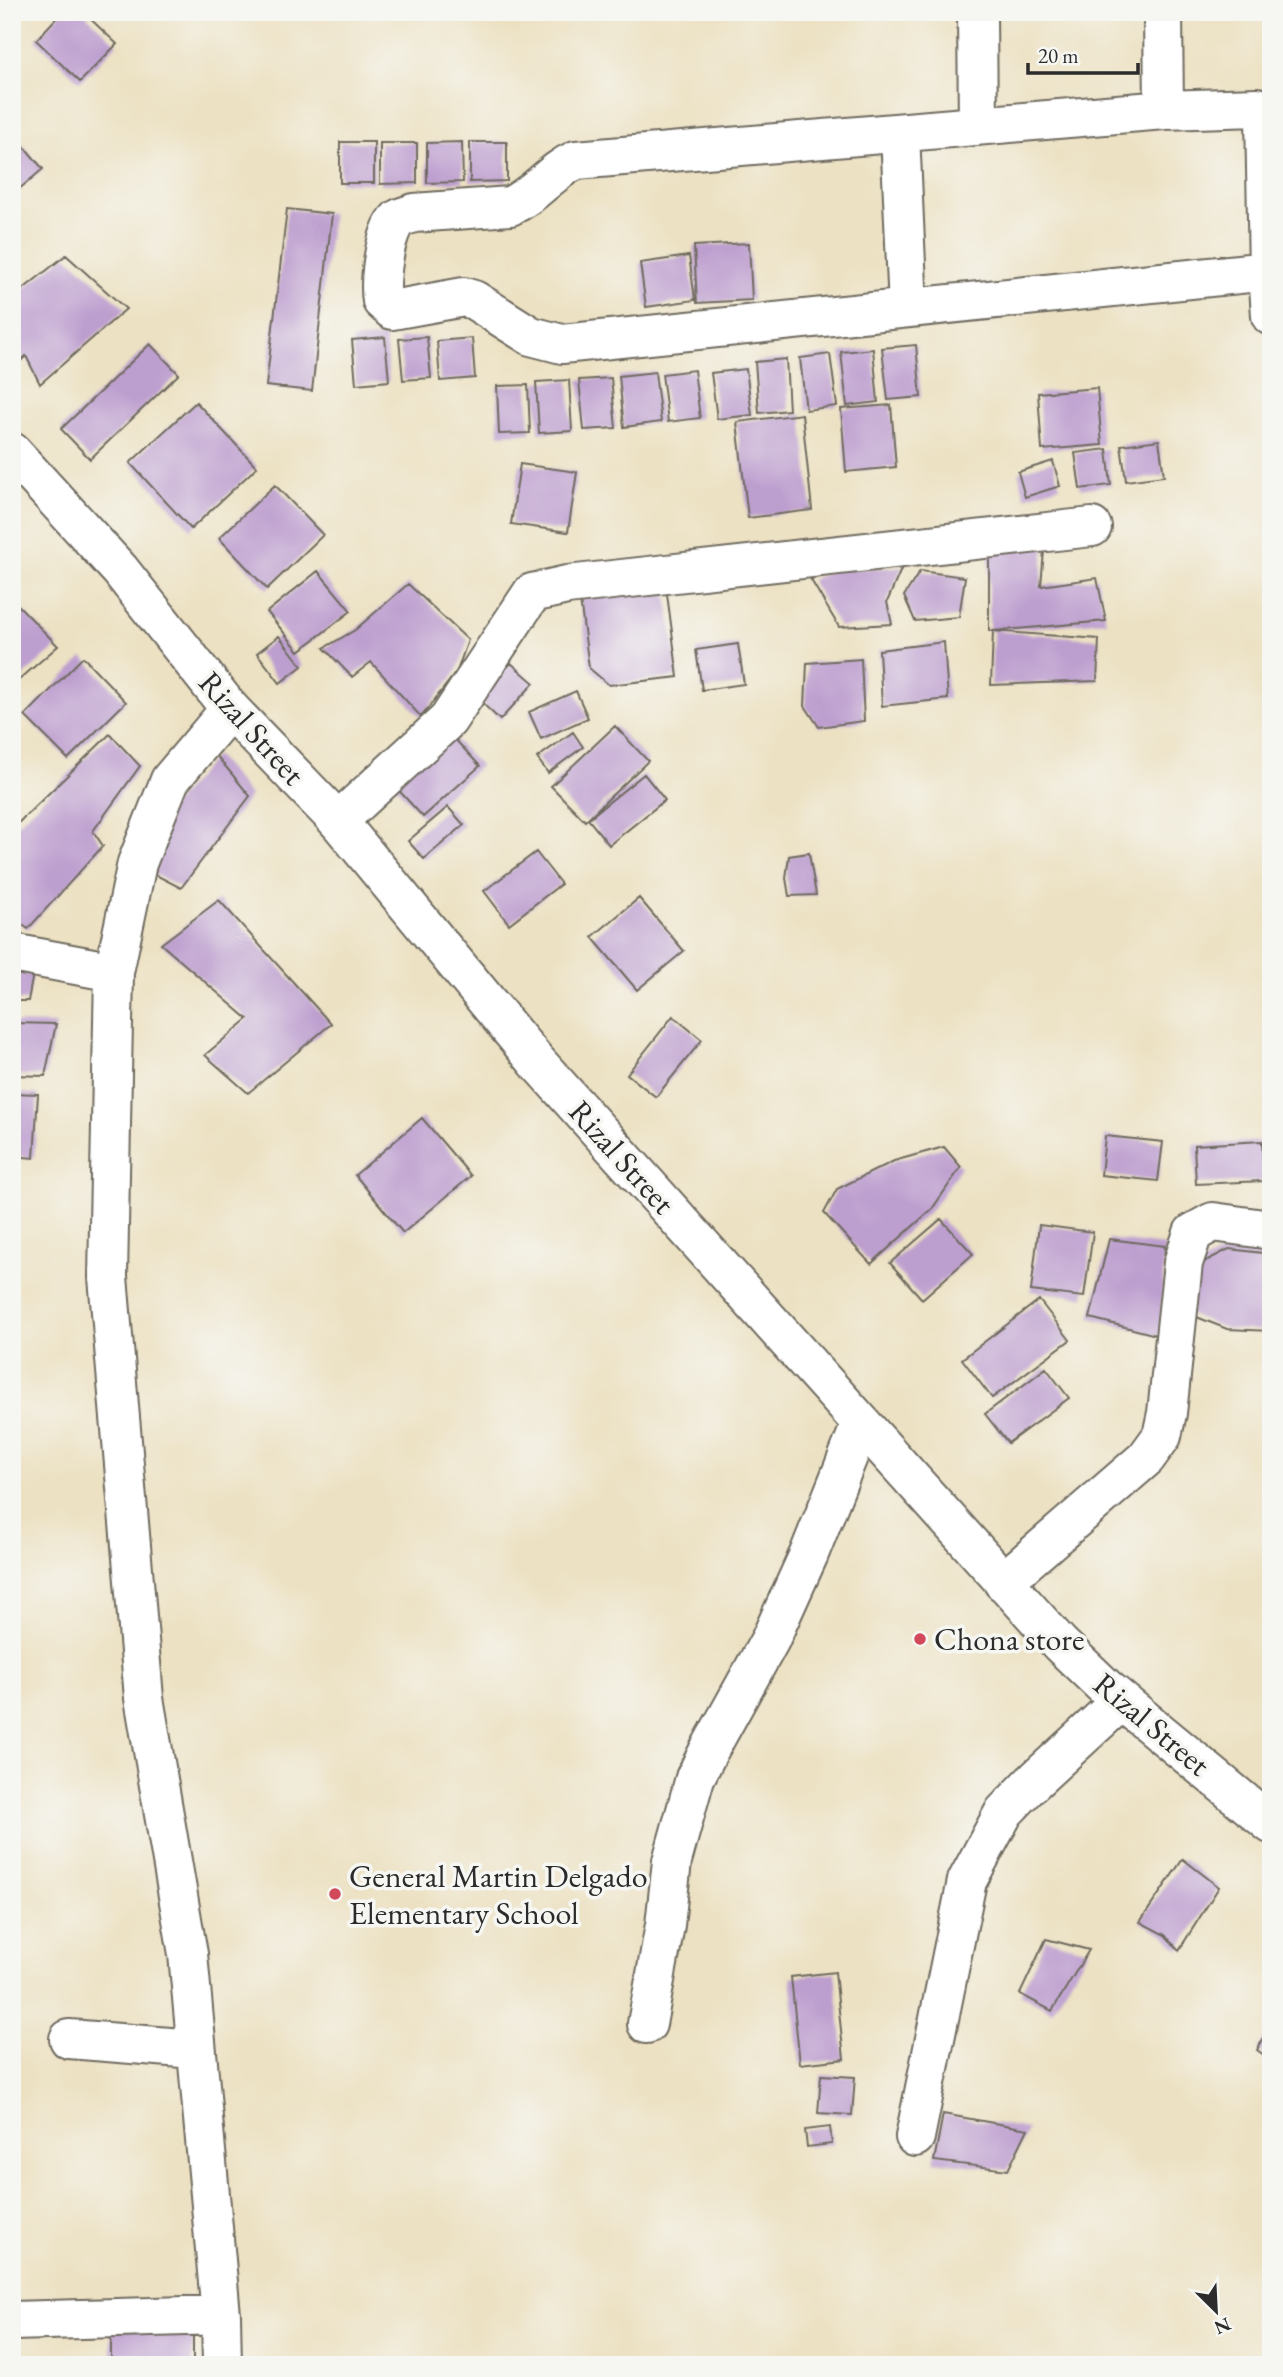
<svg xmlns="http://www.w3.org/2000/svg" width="1283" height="2377" font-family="'EB Garamond',serif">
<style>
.building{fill:#bd9fcf}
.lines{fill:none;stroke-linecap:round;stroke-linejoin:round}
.minor-casing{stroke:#6f6b60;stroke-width:42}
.major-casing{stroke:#6f6b60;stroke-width:42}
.minor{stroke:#fff;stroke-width:38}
.major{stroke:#fff;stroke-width:38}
.poi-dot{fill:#d1495b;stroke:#f6f6f2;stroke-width:2.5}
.labels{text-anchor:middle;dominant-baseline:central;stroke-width:7;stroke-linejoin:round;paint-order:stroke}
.street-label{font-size:32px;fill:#2b2b2b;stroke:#f6f6f2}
.poi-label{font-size:32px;fill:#2b2b2b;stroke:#f6f6f2;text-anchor:start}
</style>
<rect width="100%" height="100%" fill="#f6f6f2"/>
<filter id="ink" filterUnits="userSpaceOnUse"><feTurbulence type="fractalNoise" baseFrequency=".0143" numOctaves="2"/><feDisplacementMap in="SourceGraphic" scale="14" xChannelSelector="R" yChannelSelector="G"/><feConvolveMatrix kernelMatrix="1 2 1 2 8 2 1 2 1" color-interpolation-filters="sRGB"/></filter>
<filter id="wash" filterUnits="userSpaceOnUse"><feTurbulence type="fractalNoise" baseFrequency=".00686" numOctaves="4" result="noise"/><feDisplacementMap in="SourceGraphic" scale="28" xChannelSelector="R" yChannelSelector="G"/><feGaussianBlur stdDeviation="1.57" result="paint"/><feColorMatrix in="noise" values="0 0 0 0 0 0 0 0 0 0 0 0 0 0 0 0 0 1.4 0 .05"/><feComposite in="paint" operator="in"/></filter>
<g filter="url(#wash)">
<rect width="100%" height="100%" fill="#ece1c2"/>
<g id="blocks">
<!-- building -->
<path class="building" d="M62 12H83L117 44 80 82 36 40Z
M12 132 43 169 12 195Z
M340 142H374V183H340Z
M462 142 463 182 427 183V143Z
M470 142H507V181L470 182Z
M380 143H417V183L380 184Z
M287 209 332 214 312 391 266 386Z
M749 243 752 300 697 303 694 246Z
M66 255 126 309 40 384 26 356 12 369V298Z
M689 256 695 300 646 307 640 263Z
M385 337 389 381 356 384 352 340Z
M427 337 431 378 403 380 399 339Z
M472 338 475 378 440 381 437 341Z
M150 344 179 374 90 459 61 429Z
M916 345 921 397 888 400 882 348Z
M873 349 878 402 847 406 841 352Z
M830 354 837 406 806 410 800 358Z
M786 359 789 410 759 413 755 362Z
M746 369 752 415 717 419 711 373Z
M694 370 700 418 668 422 662 374Z
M655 372 661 422 624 427 619 376Z
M611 378 616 428 584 430 579 380Z
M569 380 572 431 539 433 536 382Z
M528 385 530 433 499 434 497 386Z
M1097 388 1102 445 1042 450 1038 393Z
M196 402 257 467 191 529 130 463Z
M891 405 896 467 846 472 841 409Z
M802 414 812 510 748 518 737 422Z
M1159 440 1164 476 1126 481 1121 445Z
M1107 449 1111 485 1080 489 1075 453Z
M1053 461 1060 486 1025 497 1018 472Z
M520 464 577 472 568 532 511 524Z
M275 485 323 535 267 589 219 538Z
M1045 539 1041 586 1097 578 1106 621 993 631 1099 639 1097 681 991 685 993 631H989V551Z
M902 567 887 602 892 624 839 627 811 580 834 570Z
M318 571 351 611 299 651 267 612Z
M920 571 965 577 959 617 915 621 904 596Z
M408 584 468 640 457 671 421 717 371 662 352 677 324 648 355 630Z
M619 587 667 594 678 677 609 685 589 668 580 600Z
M16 603 58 646 12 686V606Z
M279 636 302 666 280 683 257 653Z
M944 642 948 699 882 706 879 650Z
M738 644 744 684 702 690 696 650Z
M83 657 126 702 68 759 25 716Z
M861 659 864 721 819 727 805 706 807 663Z
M511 663 534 683 500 720 478 699Z
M576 691 588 718 541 739 529 712Z
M615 726 648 761 585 821 551 786Z
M573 732 583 747 548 773 537 758Z
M110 734 140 766 93 831 103 846 28 929 12 917V829Z
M450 734 480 766 423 817 393 784Z
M216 755 250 796 181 888 148 871 172 806Z
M644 774 665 800 609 845 588 819Z
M448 807 464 825 424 859 408 841Z
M536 852 561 884 509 924 484 891Z
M809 853 816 895 789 896 786 878 789 856Z
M639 898 684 951 637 990 592 937Z
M219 900 331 1024 248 1093 205 1055 248 1019 161 944Z
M12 973 33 974 28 1001H12Z
M673 1016 702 1040 656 1097 627 1074Z
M12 1023 56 1024 45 1076 12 1075Z
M12 1093 38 1094 34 1158 12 1156Z
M422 1118 471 1176 403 1233 355 1175Z
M1105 1136 1163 1142 1158 1181 1101 1175Z
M1262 1141 1264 1181 1196 1184 1194 1145Z
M944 1147 961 1167 932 1209 871 1264 824 1213 837 1189 894 1161Z
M941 1219 973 1254 922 1299 890 1263Z
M1039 1225 1093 1232 1084 1297 1031 1291Z
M1109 1239 1165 1246 1160 1336 1090 1318Z
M1229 1249 1271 1254V1331L1227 1329 1189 1314 1198 1265Z
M1039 1300 1070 1340 992 1398 962 1359Z
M1046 1368 1069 1398 1008 1443 985 1414Z
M1183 1859 1219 1887 1179 1950 1165 1935 1140 1922Z
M1046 1939 1089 1950 1052 2011 1020 1994Z
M835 1972 844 2059 800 2064 791 1977Z
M1271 2025V2060L1257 2050Z
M821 2075 855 2077 852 2115 818 2113Z
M943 2114 1028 2129 1008 2170 934 2161Z
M830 2127 832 2144 807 2147 805 2130Z
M193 2322V2365H111V2323Z"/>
</g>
</g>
<g filter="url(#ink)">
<use href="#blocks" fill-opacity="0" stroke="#6f6b60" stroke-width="2"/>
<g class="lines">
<defs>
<path id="minor" d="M977 12 978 126
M1163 12 1164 110
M900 133 908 308
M1268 271 562 344 531 336 474 300 464 297 392 310 382 301C379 282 384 233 398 219 402 216 409 215 414 213L510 206C535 195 551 171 576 160L1164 110 1257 107 1265 116 1268 271 1271 316
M338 821 448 720 532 593 567 585 1092 527
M12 953 114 972
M1003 1582 1146 1458 1162 1436 1167 1413 1183 1263 1193 1233 1213 1222 1271 1230
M647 2024 665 1925 672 1861 695 1778 708 1752 770 1640 809 1554 861 1424
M69 2039 195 2049
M915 2137 967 1881 1004 1812 1033 1782 1121 1701
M12 2321 221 2315
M222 2365 221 2315 188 1954 144 1698 108 1277 114 972 137 863 170 780 230 709"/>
<path id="major" d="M12 452 120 570 230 709 338 821 537 1062 1060 1644 1106 1688 1271 1824"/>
</defs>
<!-- minor casing -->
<use href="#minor" class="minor-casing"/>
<!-- major casing -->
<use href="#major" class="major-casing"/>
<!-- minor -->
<use href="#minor" class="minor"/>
<!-- major -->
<use href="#major" class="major"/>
</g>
</g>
<!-- markers -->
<g class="poi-dot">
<circle cx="920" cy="1639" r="7"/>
<circle cx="335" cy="1894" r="7"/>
</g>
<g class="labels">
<!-- street labels -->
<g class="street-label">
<text transform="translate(252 728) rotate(48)">Rizal Street</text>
<text transform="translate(622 1157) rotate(48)">Rizal Street</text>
<text transform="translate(1152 1724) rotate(40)">Rizal Street</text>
</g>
<!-- poi labels -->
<g class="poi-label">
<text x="934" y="1639">Chona store</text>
<text x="349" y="1876">General Martin Delgado<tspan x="349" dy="37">Elementary School</tspan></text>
</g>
</g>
<!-- margin -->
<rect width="1283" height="2377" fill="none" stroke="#f6f6f2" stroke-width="42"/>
<!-- north arrow -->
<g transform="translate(1216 2311) rotate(156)" stroke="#f6f6f2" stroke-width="5" paint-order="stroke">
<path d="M0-5L12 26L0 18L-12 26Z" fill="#2b2b2b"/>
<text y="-10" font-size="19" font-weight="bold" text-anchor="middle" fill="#2b2b2b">N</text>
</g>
<!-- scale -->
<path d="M1028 63v10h110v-10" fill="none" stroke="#2b2b2b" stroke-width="3.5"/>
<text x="1038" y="63" font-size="21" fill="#2b2b2b" stroke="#f6f6f2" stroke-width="5" paint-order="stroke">20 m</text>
</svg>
